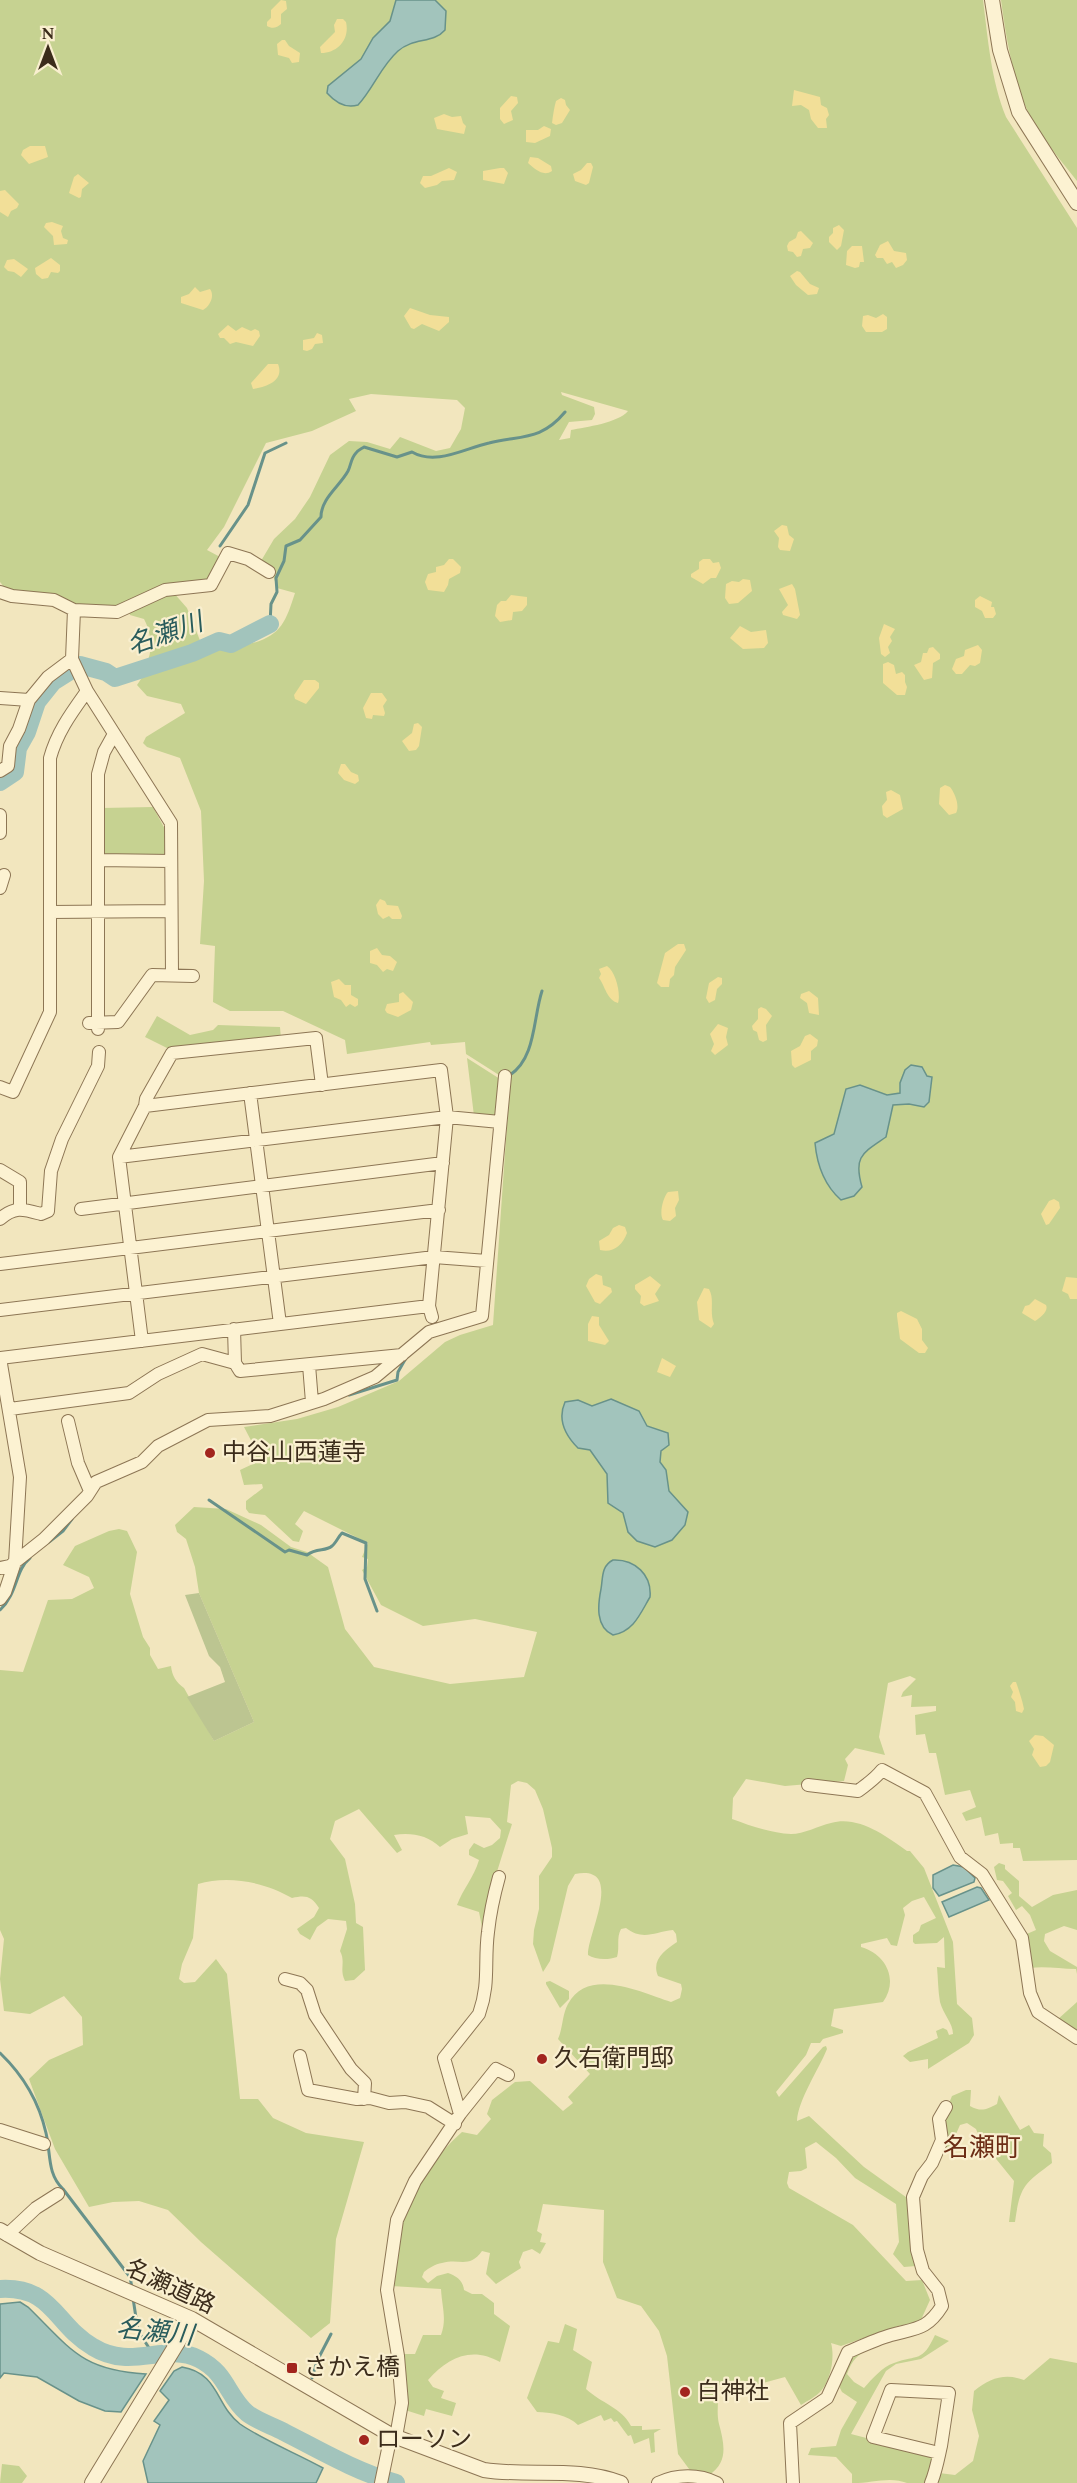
<svg xmlns="http://www.w3.org/2000/svg" width="1077" height="2483" font-family="Spectral,'Noto Sans JP',serif">
<style>
.green{fill:#c6d291;fill-rule:evenodd}
.sand{fill:#f2df98}
.cemetery{fill:#bcc591}
.water{fill:#a2c4bc;stroke:#68928a;stroke-width:1.5}
.lines{fill:none;stroke-linecap:round;stroke-linejoin:round}
.stream{stroke:#68928a;stroke-width:3}
.river{stroke:#a2c4bc;stroke-width:18}
.minor-casing{stroke:#8d7655;stroke-width:14}
.tertiary-casing{stroke:#8d7655;stroke-width:16}
.minor{stroke:#fcf2d2;stroke-width:12}
.tertiary{stroke:#fcf2d2;stroke-width:14}
.poi-dot{fill:#a2251e;stroke:#f9efcf;stroke-width:2}
.labels{text-anchor:middle;dominant-baseline:central;stroke-width:4.5;stroke-linejoin:round;paint-order:stroke}
.poi-label{font-size:24px;fill:#3b2c1b;stroke:#f9efcf;text-anchor:start}
.street-label{font-size:24px;fill:#3b2c1b;stroke:#f9efcf}
.water-label{font-size:26px;font-style:italic;fill:#295c5c;stroke:#f9efcf}
.neighbourhood-label{font-size:26px;fill:#6c2d16;stroke:#f9efcf}
</style>
<rect width="100%" height="100%" fill="#f2e6be"/>
<!-- green -->
<path class="green" d="M0 0H983C988 39 991 80 1006 117L1077 228V1860L1023 1861 1020 1848H1013V1843L1000 1844 998 1833 985 1836 981 1817 966 1821 962 1813 976 1807 970 1790 945 1795 936 1753H929L925 1734 916 1735 915 1715 936 1711V1706L911 1707 912 1695 901 1697 903 1692 916 1679 910 1676 888 1683 879 1737 885 1755 855 1748 845 1759 848 1765 844 1781 785 1786 746 1779 733 1798 732 1819C751 1826 771 1833 791 1834 804 1834 818 1826 831 1823 858 1815 886 1836 907 1851H910L924 1868 953 1942 957 2004 972 2018 974 2035 969 2043 928 2069V2059L910 2062 903 2056 908 2052 938 2038 936 2031 943 2028 947 2030 949 2035 953 2034C953 2023 943 2014 940 2002 938 1991 938 1978 937 1967L945 1968 944 1937 937 1943 915 1944 913 1942V1935L919 1931 921 1925 936 1918 924 1897 912 1901 903 1908 905 1915 897 1946 891 1945 887 1938 861 1944V1947C886 1954 899 1980 883 2002L834 2009 831 2026 843 2030V2033L823 2039 820 2043H811L806 2055 776 2092 779 2097 823 2047 826 2046 827 2049C819 2069 798 2100 797 2121L809 2116 864 2167 910 2200V2242L916 2266 904 2267 893 2254 899 2242 896 2204 855 2178 836 2158 816 2142 805 2148 807 2168 801 2171 789 2172 787 2183 789 2188 853 2225 906 2281 922 2280 930 2300 920 2322 898 2326 841 2346 831 2343C835 2357 831 2379 821 2391 817 2396 807 2401 801 2405L785 2377 755 2385H719C719 2397 716 2412 719 2424 724 2443 729 2462 709 2475L692 2473 678 2454 667 2356 659 2331 641 2306 617 2298 603 2262 604 2210 543 2204 537 2231 542 2234 540 2242 546 2243 540 2254 532 2249 523 2252 519 2262 521 2268 496 2284 486 2274 490 2253 482 2251C469 2269 460 2258 442 2263 435 2264 429 2268 424 2272L422 2277 428 2283 437 2276 448 2273C456 2276 463 2280 464 2290L472 2294H482L494 2303V2314L510 2326 500 2362C472 2346 448 2357 428 2380L433 2387 444 2391 441 2398 456 2403 452 2416 426 2409 424 2416 405 2410 402 2354H415L423 2335H441C447 2319 442 2307 441 2289L391 2286C395 2265 396 2242 402 2221 413 2188 436 2155 462 2132L477 2135 491 2119 487 2114 492 2100 515 2082 530 2081 563 2111 573 2103 568 2097 590 2074 558 2039C563 2028 562 2015 568 2004 588 1966 643 1993 671 2002L680 1998 682 1989 681 1984 658 1976C651 1960 665 1950 677 1942L676 1934 673 1930C654 1932 643 1941 626 1928L621 1929C616 1938 620 1947 617 1957 609 1960 595 1960 588 1955 587 1934 626 1864 575 1874L568 1886 550 1961 543 1972 533 1944 534 1930 539 1909V1876L552 1857V1848L543 1809 535 1790 527 1783 518 1781 511 1785 507 1822 512 1824 495 1878 483 1932 479 1912 457 1905C463 1889 474 1877 479 1860L469 1855V1850L474 1843 484 1848 492 1845 500 1838 501 1830 490 1818 465 1816 468 1834 452 1839 440 1847C428 1835 410 1832 394 1835L402 1850 397 1853 359 1809 335 1821 330 1839 345 1859 355 1904 356 1923 363 1927 365 1970 354 1980 345 1981C339 1969 346 1962 340 1951L347 1929 346 1921 328 1919 317 1927 310 1940 300 1934 297 1929 314 1917 319 1908C311 1896 306 1895 292 1898 265 1882 228 1875 198 1884L193 1938 182 1964 179 1979 184 1983 195 1982 216 1959 227 1974 240 2099H258L273 2118 306 2133 364 2142 336 2239 330 2323 311 2338 201 2242 168 2210 139 2201 113 2202 89 2207 55 2149 29 2079 49 2060 83 2045 82 2017 64 1996 30 2014 4 2011 0 1979 4 1939 0 1930V1670L23 1672 48 1600 72 1599 94 1588 89 1577 63 1565 75 1546 109 1531 119 1529 127 1531 137 1552 130 1594 143 1637 150 1648V1655L158 1669 171 1666C172 1676 176 1682 184 1688L214 1741 254 1722 199 1593 195 1567 186 1539 177 1532 175 1525 194 1507 226 1509 261 1525 291 1547 307 1552 328 1567 345 1629 374 1667 450 1684 524 1677 537 1632 475 1619 423 1626 381 1605 362 1570 367 1567 368 1559 362 1557 368 1543 304 1511 295 1524 303 1531 299 1542 293 1541 265 1515 249 1513 246 1509V1501L263 1488 262 1484 244 1485 240 1470 255 1463 256 1450 244 1427 297 1419 338 1407 399 1381 445 1342 460 1335 493 1325 510 1082 466 1054 465 1042 431 1045 430 1042 423 1043 347 1054 345 1040 283 1011H230L213 1002 215 946 200 944 204 881 201 811 180 758 147 747 143 743 146 737 185 713 181 704 147 696 137 685 143 676C167 667 192 657 217 649 226 646 235 647 244 645 280 638 285 624 295 593L277 588 272 572 261 561 274 539 295 519 310 497 330 455 349 441 367 442 390 449 400 437 436 451 450 448 461 429 465 408 457 400 371 394 349 399 356 411 312 431 266 443 224 527 207 550 222 558 208 583 115 608 75 604 12 591 5 588 0 582ZM561 392 628 411C618 423 586 427 571 430L570 438 559 440 569 422 592 420 595 414 594 407 562 395Z
M1001 0H1077V181C1062 162 1045 142 1033 121 1014 89 1006 37 1001 0Z
M173 592 187 608 201 643 179 654 147 663C153 649 151 632 144 619L130 615 129 612Z
M153 807 166 831V852L161 857 105 856 103 853 102 808Z
M157 1016 190 1035 213 1030 218 1025 280 1027 281 1039 171 1050 145 1037Z
M467 1058 500 1079 497 1117 474 1116Z
M999 1863 1005 1865V1869L1019 1881V1896L1032 1907 1053 1895 1077 1890V1930L1064 1926 1045 1934 1044 1941 1050 1951 1077 1967V1974L1076 1969C1060 1969 1046 1966 1030 1968L1022 1936 1036 1930 1030 1915 1022 1906 1016 1910 1008 1896 1012 1893 1003 1881 997 1880 994 1867Z
M550 1981 569 1991V1999L560 2008 546 1984V1982Z
M1077 2002V2036L1057 2020Z
M966 2090H971L970 2106C981 2112 986 2110 997 2104L999 2095 1020 2130 1029 2125 1034 2133 1044 2134 1043 2146 1051 2153 1052 2163C1024 2184 1020 2186 1015 2222H1009L1014 2181 980 2139 976 2129 967 2123 960 2125 947 2154H944L945 2141 942 2120 952 2096Z
M565 2324 577 2329 573 2350 592 2362 586 2389C601 2403 622 2408 631 2426H642V2430L661 2429 654 2433 655 2452 651 2453 649 2438 634 2444 631 2435 628 2436 617 2421 614 2422 611 2418 604 2421 601 2415 578 2425C568 2415 550 2412 537 2412L527 2398 548 2341 559 2343Z
M935 2335 949 2341 921 2359 896 2364 886 2371 851 2434 935 2456 939 2473 955 2475 973 2461 979 2436 972 2410 974 2391C990 2378 1005 2373 1024 2380L1050 2358 1077 2363V2483H907C891 2476 871 2483 854 2483H852V2474L836 2457 808 2455 811 2448 836 2446 841 2430 857 2402 842 2392 839 2386 850 2358 870 2349C857 2355 852 2360 847 2374L854 2382 864 2388C872 2379 882 2367 894 2363 918 2354 922 2363 935 2335Z
M2 2464 19 2466 27 2476 22 2483H0Z"/>
<!-- sand -->
<path class="sand" d="M281 0 286 1 287 9 281 14V24C277 28 272 29 267 26V22L271 18V10Z
M337 19H343L346 22C350 39 338 53 321 53L320 47 335 32 334 25Z
M282 40H285L289 46 300 53 299 62 292 63 289 58 278 55 277 44Z
M794 90 820 97 821 105 827 108 829 115 826 119 827 128H818L811 119 809 110 801 105 792 106Z
M511 96 517 97 518 103 511 111 513 120 504 124 500 119V108Z
M561 98 565 100 566 105 570 110 562 123 556 125 552 123C553 115 554 108 556 101Z
M444 114 452 117 461 116 463 123 466 126 464 134 437 129 434 118Z
M544 126 551 129 550 136 535 143 526 142V130H538Z
M30 146H45L48 157 29 164 21 155 23 150Z
M530 157 538 158 551 166 552 171C543 177 535 169 528 163Z
M587 163H591L593 167 589 183 586 185 575 181 573 174 581 170Z
M449 168 457 172 454 180 442 181 437 185 425 188 420 183 423 176H431Z
M500 168H504L508 173 504 184 483 180V171Z
M78 174 89 183 82 189 81 197 79 198 69 193 74 177Z
M5 190 19 204 17 208 11 211 8 217 0 212V191Z
M52 222 63 226 61 231 63 238 68 240 67 244 54 245 53 236 44 227 46 223Z
M839 225 844 230 841 246 837 250 829 242V237L833 233V228Z
M801 231 813 243 810 248 803 249 801 256 797 257 793 252 788 251 787 246 789 242 796 238 798 232Z
M888 241 894 251 906 253 907 260 903 265 896 268 892 262 887 264 883 258H877L875 255 880 245Z
M852 246H862L864 262H860L859 267 855 268 846 265 847 251Z
M51 258 60 265V271L58 273 51 272 48 278 42 279 36 274 35 268Z
M14 259 28 269 21 277 14 272 8 271 4 267 7 260Z
M797 271 800 272 810 284 819 288 817 294 808 295 796 285 790 276Z
M195 287 200 292 210 289C215 296 210 306 203 310L181 303V297L189 294Z
M410 308 430 315 449 317V322L439 331 422 324 414 329 411 328 404 316Z
M883 314 887 317V329L882 332H866L862 326 863 316 868 315 876 318Z
M228 325 236 331 242 327 251 331 255 329 259 331 260 336 253 346 236 342 230 344 224 338H220L218 334Z
M317 333 322 335 323 343 315 344 312 349 307 351 303 350V340L314 338Z
M268 364H278C285 381 265 387 253 389L251 383Z
M782 525 787 526 789 535 794 539 790 551 780 550 778 547 779 538 774 531Z
M449 559H453L461 567 460 573 449 579 448 585 444 592 428 590 425 582 428 574 436 572V567L444 565Z
M703 559H710L713 563 719 562 721 568 716 578H711L703 584 691 577V574L699 569V562Z
M743 579 750 580 752 591 738 603 729 604 725 598 726 584 732 581 739 582Z
M792 584 795 589 800 615 797 619 783 615 782 612 788 605 779 589Z
M511 595 527 597V605L522 611 513 612 512 620 500 622 495 616 497 605 501 601H506Z
M980 596 992 602 991 607H994L996 614 993 618H985L982 611 975 607V600Z
M884 624 895 629 890 637 892 641 888 647 890 653 885 657 881 654 879 638Z
M740 626 751 632 766 630 768 643 764 648 743 649 730 638Z
M978 645 982 650 980 663 975 666 970 665 962 674H956L952 669 956 659 964 656 965 650Z
M933 647 940 654V659L933 663 932 678 924 680 914 665 921 662 923 653H927L929 648Z
M888 662 894 665 896 674 902 672 905 675V682L907 687 905 695H897L883 683V664Z
M304 680H315L319 683V688L306 704 295 699 294 695Z
M371 693H382L387 700 383 706 385 713 384 716 373 715 372 719 366 718 363 708Z
M418 723 422 727 419 746 416 750 409 751 402 741 412 733 414 724Z
M341 764H345L351 772 358 775 359 781 355 784 344 780 338 773Z
M945 785 950 787C955 793 960 806 956 813L949 815 939 804 940 788Z
M891 790 900 795 903 809 887 818 883 815 882 806 887 800 886 792Z
M380 899 385 901 387 905 398 906 402 916 401 919H392L389 916 383 919 378 914 376 905Z
M678 944H684L686 950 675 967 674 975 670 979 669 987H661L657 983 665 953Z
M377 948 382 955 390 956 397 962 393 971 387 969 383 972 377 965 370 963V951Z
M607 966C616 972 621 994 618 1003 607 1000 605 986 599 978L601 974 599 969Z
M718 977 722 978V984L717 989 715 1000 709 1003 706 998 709 983Z
M339 979 345 985H351V995L358 999V1005L355 1007 350 1004 346 1007 341 1000 334 997 331 982Z
M809 991 818 998 819 1015 809 1013 807 1003 800 998 801 994Z
M403 992 413 1002 411 1010 398 1017 387 1013 385 1010 387 1004 399 1002V994Z
M761 1007 766 1009 772 1016 766 1025 767 1040 763 1042 759 1040 757 1032 753 1030 752 1026 758 1019V1009Z
M718 1024 728 1028 726 1037 728 1045 715 1055 711 1051 714 1044 710 1034Z
M810 1034 818 1040 817 1046 811 1051V1060L795 1068 792 1065 791 1051 800 1046 805 1036Z
M678 1191 679 1200 675 1208 676 1216 670 1221 663 1220C659 1214 663 1197 668 1192Z
M1054 1199 1059 1202 1060 1208 1049 1224 1046 1225 1041 1214 1049 1201Z
M619 1225 625 1227 627 1233C622 1246 613 1253 600 1250L599 1241 609 1235 613 1228Z
M596 1274 602 1276 603 1285 611 1288 612 1292 600 1304 595 1302 586 1286 589 1279Z
M650 1276 661 1285 655 1294 659 1301 644 1306 640 1303 641 1296 635 1289V1285Z
M1066 1277 1077 1278V1299H1070L1068 1294 1062 1291Z
M704 1288 709 1289C715 1300 709 1311 714 1324L711 1328 699 1320 697 1302Z
M1035 1299 1046 1305C1049 1311 1040 1318 1035 1321L1022 1313 1025 1306 1029 1305Z
M901 1311 917 1319 922 1329V1340L928 1348 925 1353H919L900 1339 897 1316V1313Z
M592 1316 599 1317V1325L609 1341 605 1345 588 1341V1324Z
M662 1358 676 1366 670 1377 657 1372Z
M1013 1682H1016C1019 1691 1022 1699 1024 1709L1022 1713 1016 1711 1015 1702 1011 1697 1013 1692 1010 1686Z
M1035 1735 1043 1736 1054 1745 1050 1762 1046 1766 1040 1767 1032 1755 1034 1749 1029 1741Z"/>
<!-- cemetery -->
<path class="cemetery" d="M199 1593 254 1722 214 1741 187 1697 225 1682 220 1667 209 1656 185 1595Z"/>
<!-- water -->
<path class="water" d="M396 0H435L446 11 445 30C433 44 414 37 398 51 381 66 373 89 358 105 345 109 335 102 327 93L328 86 361 59 373 38 390 21Z
M911 1065 922 1067 927 1076 932 1077 929 1102 924 1107 909 1104 893 1105 886 1137C863 1153 853 1156 862 1187L854 1196 841 1200C824 1185 817 1165 815 1143L834 1134 846 1089 860 1085 887 1095 900 1093V1083L905 1070Z
M611 1399 639 1411 647 1426 668 1433 669 1445 661 1451 660 1462 666 1470 669 1491 688 1512 685 1525 672 1540 655 1547 637 1541 628 1532 623 1513 608 1503 607 1474 590 1450 578 1448C565 1435 557 1420 565 1402L578 1400 592 1406Z
M613 1560C635 1559 652 1575 650 1597 640 1614 634 1631 613 1635 595 1627 598 1604 601 1589 603 1578 601 1566 613 1560Z
M953 1865 964 1867 975 1878 974 1882 939 1896 933 1888V1875Z
M977 1887 981 1888 989 1900 949 1917 942 1902Z
M20 2302 28 2307C71 2349 81 2370 146 2374L121 2412 105 2411 79 2401 37 2377 4 2373 0 2378V2304Z
M182 2367C219 2373 216 2406 240 2424 263 2440 298 2454 323 2468L316 2483H148L143 2461 160 2425 154 2421 169 2400 160 2391 174 2371Z"/>
<g class="lines">
<!-- stream -->
<path class="stream" d="M220 546 248 505 265 453 286 443
M270 624 271 604 277 592 276 578 284 561 286 546 300 540 321 517C321 498 340 486 348 471 351 465 351 458 356 453 358 450 361 449 364 447L397 457 412 452C436 466 465 448 489 443 521 435 541 441 565 412
M510 1075C536 1058 533 1018 542 991
M349 1395 397 1380 398 1372 406 1358
M209 1500 285 1552 289 1550 307 1555C317 1547 325 1552 332 1546 336 1543 338 1537 342 1533L366 1543 365 1579 377 1611
M49 1542 63 1531 72 1519
M0 1610C18 1593 15 1570 30 1558
M0 2053C22 2074 39 2102 46 2133 51 2154 47 2174 63 2189L130 2277 132 2288
M133 2298 138 2331 153 2354
M312 2378 317 2361 331 2334"/>
<!-- river -->
<path class="river" d="M0 782 15 772 18 748 27 732 37 702 53 682 80 665 106 672 115 678 192 653 219 641 231 644 270 624
M0 2289C53 2286 55 2325 93 2347 132 2371 164 2342 199 2359 227 2373 227 2396 247 2413 257 2421 273 2426 284 2432 321 2451 357 2472 396 2483"/>
<defs>
<path id="minor" d="M0 592 12 596 54 600 74 610 72 659 48 677 29 700 19 729 10 746 8 766 0 771
M74 610 117 612 165 590 211 585 228 553 248 559 269 572
M72 659 87 691 171 823 172 975
M0 698 29 700
M0 833V815
M98 860 171 861
M0 888 4 875
M50 912 171 911
M89 1023 118 1022 152 975 193 976
M98 1029V774L104 752 114 734
M0 1087 13 1092 50 1012V758C57 732 72 712 87 691
M250 1093 280 1324
M145 1106 146 1099 172 1053 316 1038 322 1085
M119 1157 447 1117 500 1122
M0 1170 20 1182V1208
M81 1209 443 1163
M0 1219C15 1206 23 1209 41 1214L48 1211 51 1171 62 1139 98 1066 99 1052
M0 1264 439 1210
M0 1310 434 1257 487 1261
M234 1329 235 1363 240 1371 402 1355
M142 1341 119 1157 145 1106 441 1070 447 1117 429 1306 432 1317
M0 1358 429 1306
M309 1365 312 1402
M10 1409 129 1393 158 1374 202 1354 235 1363
M68 1421 78 1463 90 1491
M0 1568 10 1566 15 1562 20 1477 0 1358
M0 1599 5 1592 15 1562 44 1539 87 1496 96 1482 142 1462 158 1446 208 1420 270 1416 324 1399 375 1377 429 1332 482 1316 505 1076
M808 1785 858 1791C867 1784 875 1779 882 1770L925 1793 960 1857 982 1874 1022 1938 1030 1993 1038 2012 1077 2038
M285 1979 300 1983 307 1990 315 2015 351 2069 365 2083 364 2099
M300 2056 308 2090 357 2099 370 2098 389 2103 405 2102 428 2107 455 2124
M460 2114 444 2058 479 2014C490 1983 484 1963 488 1932 490 1913 494 1895 499 1877
M0 2130 44 2144
M7 2235 36 2208 58 2194
M396 2437 402 2403 398 2356 387 2290 397 2220 415 2181 460 2114 496 2069 508 2075
M381 2483 391 2435
M658 2483C677 2474 699 2474 717 2483
M793 2483 790 2423 827 2398 848 2352C862 2346 877 2339 891 2335 916 2328 927 2330 942 2306L938 2290 923 2271 917 2250 913 2197 922 2176 932 2163 942 2140 939 2119 946 2107
M931 2483C936 2471 938 2459 941 2446L949 2393 891 2390 873 2437 939 2453"/>
<path id="tertiary" d="M992 0 1000 50 1019 112 1077 203
M0 2230 40 2253 192 2319 391 2435 484 2470C530 2477 577 2466 621 2483
M92 2483 192 2319"/>
</defs>
<!-- minor casing -->
<use href="#minor" class="minor-casing"/>
<!-- tertiary casing -->
<use href="#tertiary" class="tertiary-casing"/>
<!-- minor -->
<use href="#minor" class="minor"/>
<!-- tertiary -->
<use href="#tertiary" class="tertiary"/>
</g>
<!-- markers -->
<g class="poi-dot">
<circle cx="210" cy="1453" r="6"/>
<circle cx="542" cy="2059" r="6"/>
<rect x="286" y="2362" width="12" height="12" rx="3"/>
<circle cx="685" cy="2392" r="6"/>
<circle cx="364" cy="2440" r="6"/>
</g>
<g class="labels">
<!-- poi labels -->
<g class="poi-label">
<text x="222" y="1453">中谷山西蓮寺</text>
<text x="554" y="2059">久右衛門邸</text>
<text x="304" y="2368">さかえ橋</text>
<text x="697" y="2392">白神社</text>
<text x="376" y="2440">ローソン</text>
</g>
<!-- street labels -->
<g class="street-label">
<text transform="translate(170 2287) rotate(25)">名瀬道路</text>
</g>
<!-- water labels -->
<g class="water-label">
<text transform="translate(165 634) rotate(-19)">名瀬川</text>
<text transform="translate(155 2332) rotate(6)">名瀬川</text>
</g>
<!-- neighbourhood labels -->
<g class="neighbourhood-label">
<text x="982" y="2148">名瀬町</text>
</g>
</g>
<!-- north arrow -->
<g transform="translate(48 48)" stroke="#f9efcf" stroke-width="4.5" paint-order="stroke">
<path d="M0-4.5L10 22L0 15L-10 22Z" fill="#3b2c1b"/>
<text y="-9" font-size="16" font-weight="bold" text-anchor="middle" fill="#3b2c1b">N</text>
</g>
</svg>
